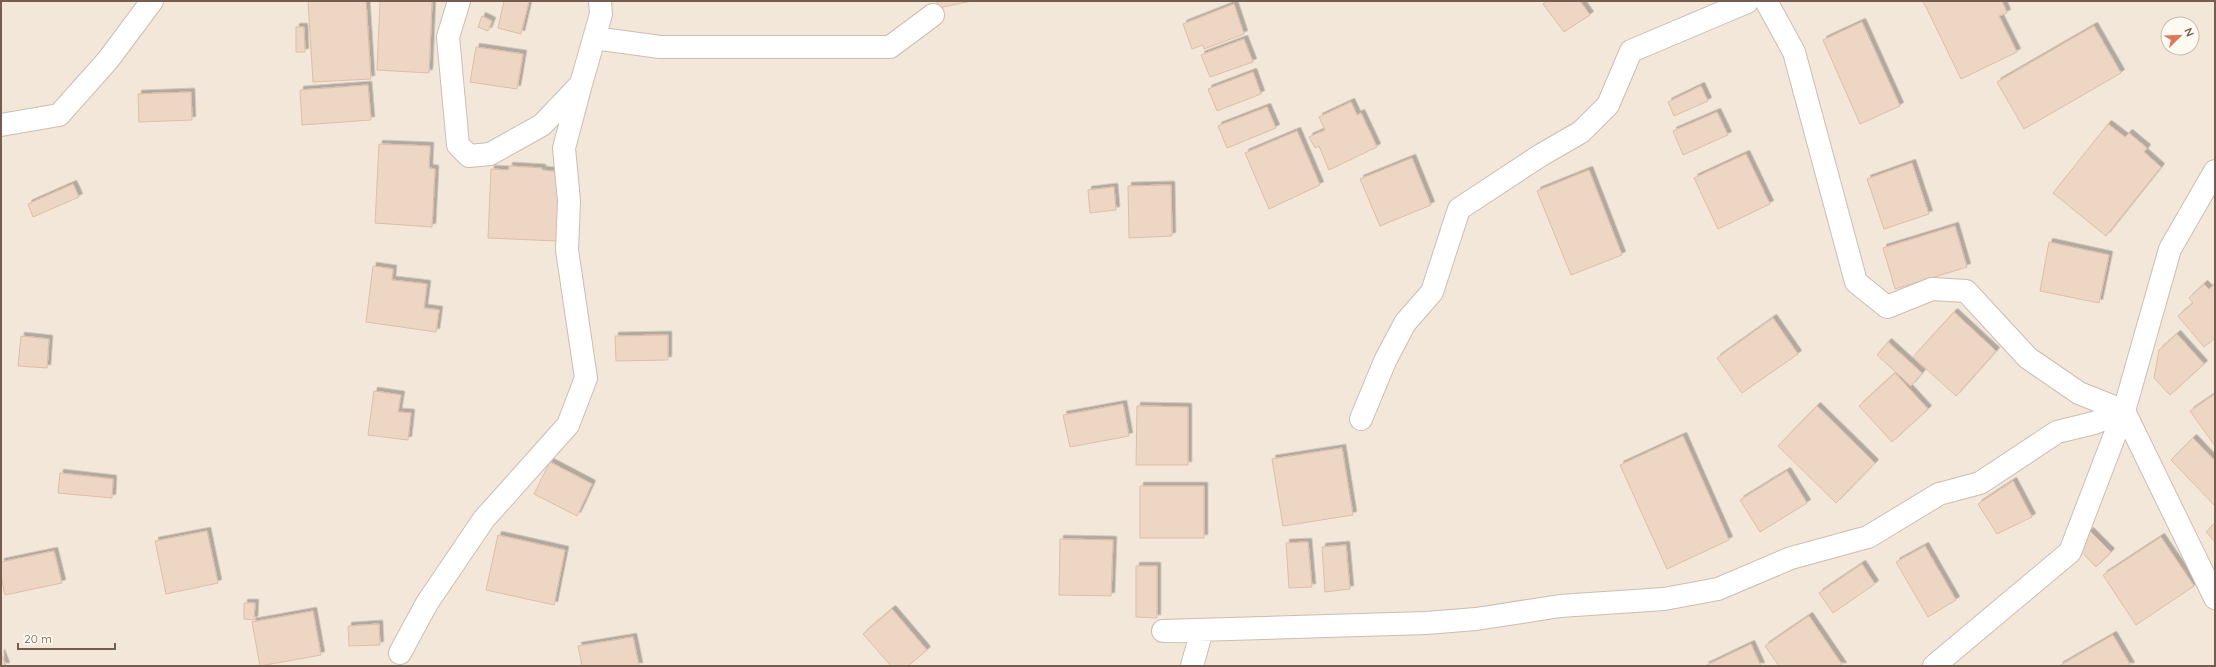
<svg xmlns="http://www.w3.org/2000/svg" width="2216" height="667" font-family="Quicksand,sans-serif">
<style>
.residential{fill:#f2e7d9;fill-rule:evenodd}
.building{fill:#eed6c4;stroke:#dfbda6;filter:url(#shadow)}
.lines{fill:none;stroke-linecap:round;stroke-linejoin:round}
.street-casing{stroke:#cdbdb1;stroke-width:24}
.street{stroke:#fff;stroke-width:22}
</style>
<defs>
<filter id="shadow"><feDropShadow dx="3.5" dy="-3.5" stdDeviation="0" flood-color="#0004"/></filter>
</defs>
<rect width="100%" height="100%" fill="#fbf5eb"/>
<!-- residential -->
<path class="residential" d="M1 1H2215V666H1ZM2168 24H2192V48H2168Z"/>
<!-- building -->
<path class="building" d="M308 1H366L371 79 313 82Z
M380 1H432L429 73 377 70Z
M504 1H529L521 34 498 28Z
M937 1H972L938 8Z
M1547 1H1580L1590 15 1564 32 1543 4Z
M1923 1H2002L2007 13 1999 16 2017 52 1961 79Z
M1234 4 1244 34 1204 49 1203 45 1192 49 1183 24Z
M482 16 492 21 488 31 478 27Z
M1862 22 1900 106 1860 124 1823 40Z
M2094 26 2121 73 2024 129 1997 82Z
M296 27H304L305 52H296Z
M1244 39 1253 62 1210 77 1201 55Z
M476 47 523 54 517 89 470 82Z
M1253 72 1261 94 1217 111 1208 89Z
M368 85 371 120 302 125 300 90Z
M1701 86 1708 101 1674 116 1668 102Z
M191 92 192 120 139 122 138 94Z
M1351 102 1357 115 1361 113 1377 147 1329 170 1319 146 1315 148 1309 137 1325 130 1319 117Z
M1267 107 1276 128 1227 148 1218 126Z
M1717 112 1728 135 1683 155 1673 131Z
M2108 124 2125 137 2129 133 2147 148 2144 152 2161 167 2106 236 2053 193Z
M1297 131 1320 185 1269 209 1245 153Z
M379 144 430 146 429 168 435 169 432 227 375 223Z
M1746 154 1770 204 1718 229 1694 178Z
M1412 158 1431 205 1380 226 1360 179Z
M1912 163 1929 214 1884 229 1867 179Z
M509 166 542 168V170L560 172 557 241 488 238 491 169 509 170Z
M1589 170 1622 255 1571 275 1537 191Z
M73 184 79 197 33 217 28 204Z
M1171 185 1172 236 1129 238 1128 186Z
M1114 187 1116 210 1090 213 1088 190Z
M1955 226 1967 267 1895 289 1883 248Z
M2049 242 2109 255 2099 303 2040 291Z
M373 266 393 269 392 280 427 284 424 308 439 310 436 332 366 322Z
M2204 284 2209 289 2215 284V338L2204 347 2178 316 2193 303 2189 298Z
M1954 312 1996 351 1956 396 1913 357Z
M1773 318 1798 354 1742 393 1717 358Z
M2177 334 2204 364 2170 395 2154 378 2159 350Z
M668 335V360L616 361 615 336Z
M21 336 49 339 47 368 18 366Z
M1888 342 1922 373 1911 386 1877 355Z
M1895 373 1928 409 1892 442 1859 406Z
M374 391 401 395 398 412 411 413 408 440 368 435Z
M2215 394V446L2190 411Z
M1123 404 1129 436 1070 447 1063 415Z
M1137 406 1188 407V465H1136Z
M1817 406 1875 463 1836 503 1778 446Z
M1683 436 1729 540 1667 569 1620 465Z
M2193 438 2215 461V506L2171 460Z
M1342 448 1353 515 1283 526 1272 459Z
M550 462 592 484 577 516 534 494Z
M1787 471 1807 503 1760 532 1740 500Z
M60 473 113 479 112 498 58 493Z
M2013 481 2032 517 1997 534 1978 504Z
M1140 486H1204V538H1140Z
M2215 523V542L2206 532Z
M207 531 218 583 166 594 155 541Z
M2090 531 2111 552 2096 567 2076 546Z
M498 535 565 550 554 605 486 590Z
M2161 537 2194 586 2136 625 2103 575Z
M1060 539 1113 540 1111 596 1059 595Z
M1308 542 1312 587 1289 588 1286 543Z
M1346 545 1350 589 1325 592 1322 547Z
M1925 546 1956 600 1928 617 1896 562Z
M54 551 62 583 5 595 1 577V562Z
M1862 564 1875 584 1833 613 1819 593Z
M1136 566H1157V618L1136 617Z
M244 603H255L254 620 244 619Z
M892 609 927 650 908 666H891L863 634Z
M313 611 321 655 260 666 252 622Z
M1809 616 1843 666H1779L1765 646Z
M379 624 380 645 349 646 348 626Z
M2113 635 2131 666H2059Z
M633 637 639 666H582L578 646Z
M1751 644 1761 666H1705Z
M1 653 6 666H1Z"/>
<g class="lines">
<defs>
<path id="street" d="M459 1 448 37 458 145 469 156 490 154 542 125 581 84 601 14 600 1
M1766 1 1794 52 1856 282 1887 307 1932 289 1966 291 2028 358 2079 393 2124 411 2215 598
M594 38 660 47H890L933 15
M1 125 59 115 108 60 152 1
M1361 419 1385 361 1405 323 1432 292 1459 209 1541 155 1581 132 1608 105 1631 51 1747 2
M1163 631 1426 623 1476 619 1560 606 1664 599 1718 589 1791 558 1868 537 1939 494 1980 483 2057 432 2094 423 2124 411
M400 653 427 603 484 519 568 425 586 378 567 250 569 201 564 148 581 84
M1192 666 1202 630
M1934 666 2070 552 2124 411 2170 249 2215 171"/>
</defs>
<!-- street casing -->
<use href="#street" class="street-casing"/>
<!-- street -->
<use href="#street" class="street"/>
</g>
<!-- border -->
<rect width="2216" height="667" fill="none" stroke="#745d4f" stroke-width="4"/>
<!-- north arrow -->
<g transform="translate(2180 36) rotate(67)"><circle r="19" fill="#fef9f1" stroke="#c7bbb0"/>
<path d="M0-3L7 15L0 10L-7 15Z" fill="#da7a5b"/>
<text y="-6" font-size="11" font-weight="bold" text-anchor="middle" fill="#745d4f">N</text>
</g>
<!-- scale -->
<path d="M18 643v6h97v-6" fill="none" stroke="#745d4f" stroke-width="2"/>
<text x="24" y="643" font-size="12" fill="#745d4f" stroke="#fef9f1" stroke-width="3" paint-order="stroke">20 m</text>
</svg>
